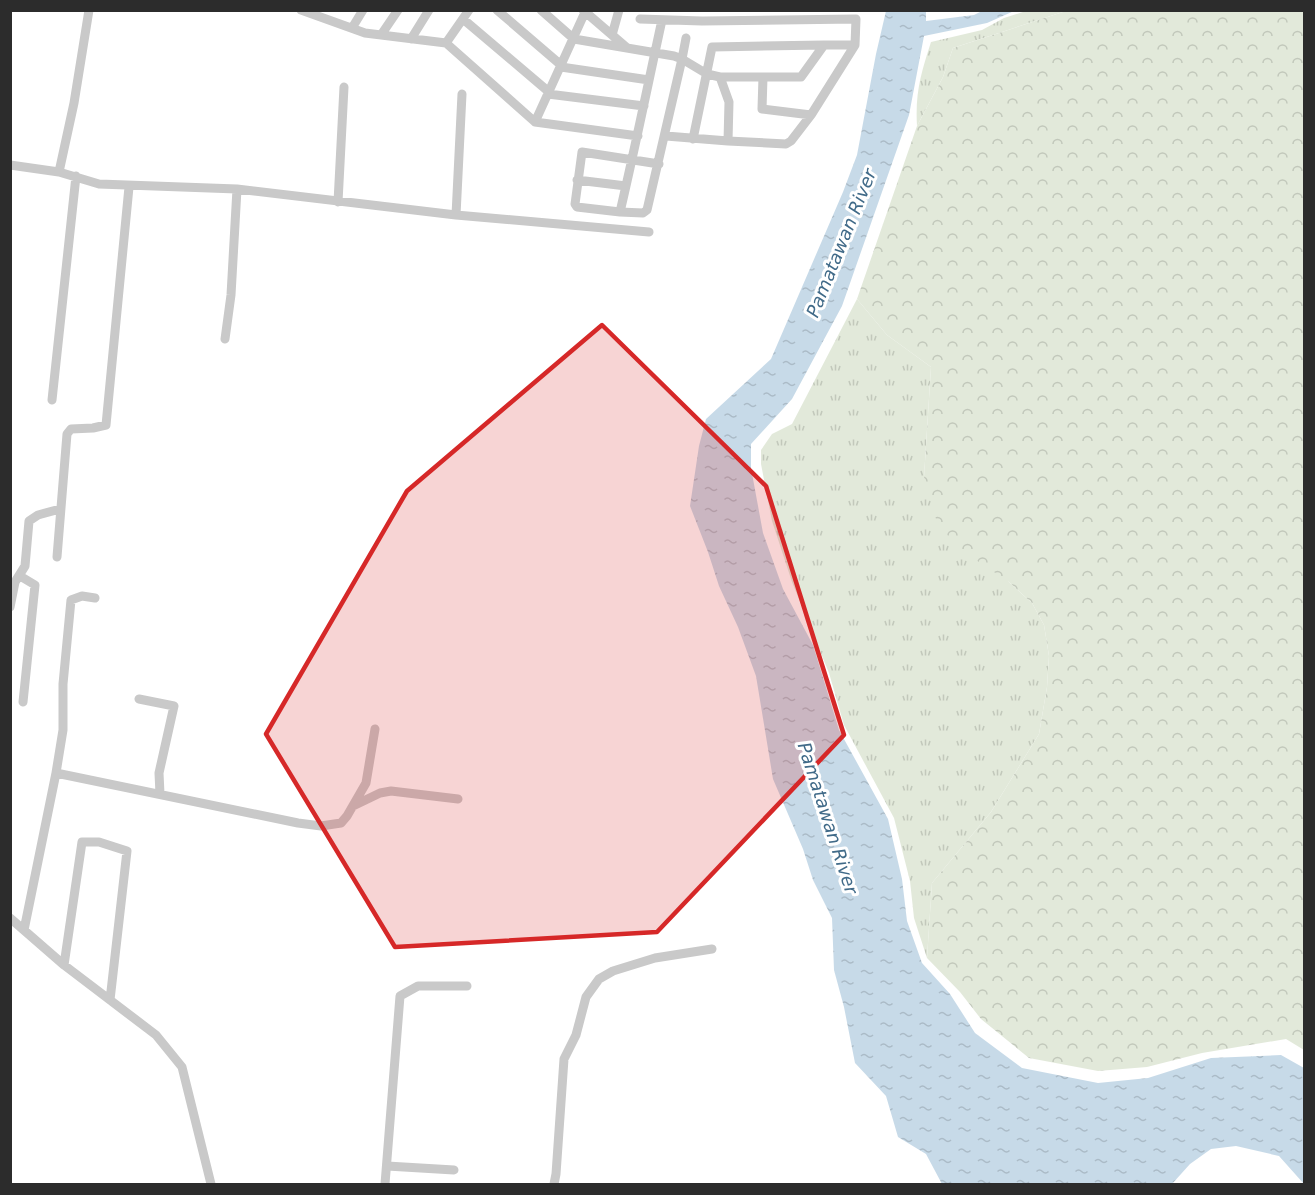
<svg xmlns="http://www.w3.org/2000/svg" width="1315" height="1195" font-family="'DejaVu Sans',sans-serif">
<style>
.grass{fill:url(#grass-tufts)}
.forest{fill:url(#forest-crowns)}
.water{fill:url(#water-ripples)}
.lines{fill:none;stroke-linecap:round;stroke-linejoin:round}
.minor{stroke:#c9c9c9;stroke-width:9}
.marked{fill:#d62828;fill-opacity:0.2;stroke:#d62828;stroke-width:4.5;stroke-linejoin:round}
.labels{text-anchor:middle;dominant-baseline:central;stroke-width:6;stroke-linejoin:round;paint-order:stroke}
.water-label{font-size:18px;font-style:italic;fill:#406a88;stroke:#fff}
</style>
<defs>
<pattern id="grass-tufts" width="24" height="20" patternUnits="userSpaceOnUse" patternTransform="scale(1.5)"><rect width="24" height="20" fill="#e2e9da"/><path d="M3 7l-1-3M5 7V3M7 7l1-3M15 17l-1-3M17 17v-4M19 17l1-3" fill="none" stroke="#c2c8bb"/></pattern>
<pattern id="forest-crowns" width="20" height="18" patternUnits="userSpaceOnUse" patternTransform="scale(1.5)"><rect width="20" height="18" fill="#e2e9da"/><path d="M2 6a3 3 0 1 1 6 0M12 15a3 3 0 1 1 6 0" fill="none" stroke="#c2c8bb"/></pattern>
<pattern id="water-ripples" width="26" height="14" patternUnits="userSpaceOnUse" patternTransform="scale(1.5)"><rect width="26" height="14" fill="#c7dae8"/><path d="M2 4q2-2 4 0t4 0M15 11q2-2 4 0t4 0" fill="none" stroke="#abbbc7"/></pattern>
</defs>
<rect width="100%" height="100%" fill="#fff"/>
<!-- grass -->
<path class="grass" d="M1026 11H1066L953 48 943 77 917 126C915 93 921 73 931 42L982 30 1004 18Z
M857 299 887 335 931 367 924 477 1009 582 1032 603 1044 625 1049 656 1047 687 1039 734 991 812 932 883 927 958 914 918 910 881 894 818 844 725 829 673 792 582 772 521 761 464V450L772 434 792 424Z"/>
<!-- forest -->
<path class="forest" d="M1066 11H1304V1050L1286 1039 1202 1053 1147 1067 1098 1071 1029 1058 981 1019 960 992 927 958 932 883 991 812 1039 734 1047 687 1049 656 1044 625 1032 603 1009 582 955 546 936 519 924 477 931 367 887 335 857 299 917 126 943 77 953 48Z"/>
<!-- water -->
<path class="water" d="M886 11H926V21L974 15 982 11H1014L987 23 924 36 909 115 842 306 792 399 751 444V468L763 533 783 589 813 645 839 730 888 819 902 879 907 921 922 963 950 994 975 1033 1022 1068 1098 1083 1148 1078 1211 1058 1281 1055 1304 1068V1184L1279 1156 1236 1146 1211 1149 1190 1164 1172 1184H942L926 1154 898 1137 886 1096 855 1063 844 1007 834 970 832 918 813 880 803 849 773 779 756 676 738 627 719 586 708 552 690 506 699 446 706 419 771 359 843 192 857 155 876 54Z"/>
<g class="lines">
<!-- minor -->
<path class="minor" d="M301 10 365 33 446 43 535 122 586 10
M497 10 561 65
M541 10 574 39 674 56 682 59 686 38
M583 10 626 47
M463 19 549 92
M640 19 702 21 856 19 855 45
M352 28 363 10
M381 35 398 10
M612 35 619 10
M411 39 429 10
M446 43 469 10
M561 67 649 80
M763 77 762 109 811 115 855 45H824
M548 94 644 106
M535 122 638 136
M693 139 712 47 824 45 801 77H720
M728 141 786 144 791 141 811 115
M659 164 582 152 575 204 577 207 620 212C635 148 648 84 662 20
M10 165 59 172 99 184 237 189 456 215 649 232
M59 172 74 103 89 10
M577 180 626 186
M338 202 344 87
M620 212 643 213 647 210 682 59 707 74 720 77 729 102 728 141 666 136
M456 215 462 94
M225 339 231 295 237 189
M52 400 76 176
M57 557 67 434 71 429 93 428 106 425 129 187
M20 576 35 585 23 702
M10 607 15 582 25 566 29 521 38 515 60 509
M139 699 174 706 159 773 160 794
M56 773 63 730V684L71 600 82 596 95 598
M353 806 380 793 391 791 458 799
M10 918 64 965 156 1035 182 1067 211 1184
M24 930 56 773 298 823 321 826 341 823 347 816 366 783 375 729
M64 965 82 842H99L127 851 110 1000
M387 1166 454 1170
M385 1184 400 996 418 986H467
M554 1184 556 1174 564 1059 576 1035 586 997 599 979 613 971 655 958 712 949"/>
</g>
<!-- marked area -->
<path class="marked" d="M602 325 766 486 844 735 657 932 395 947 266 734 407 491Z"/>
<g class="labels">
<!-- water labels -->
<g class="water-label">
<text transform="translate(841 243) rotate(-68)">Pamatawan River</text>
<text transform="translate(828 818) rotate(72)">Pamatawan River</text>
</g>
</g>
<!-- border -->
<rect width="1315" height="1195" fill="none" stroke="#2c2c2c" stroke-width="24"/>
</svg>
